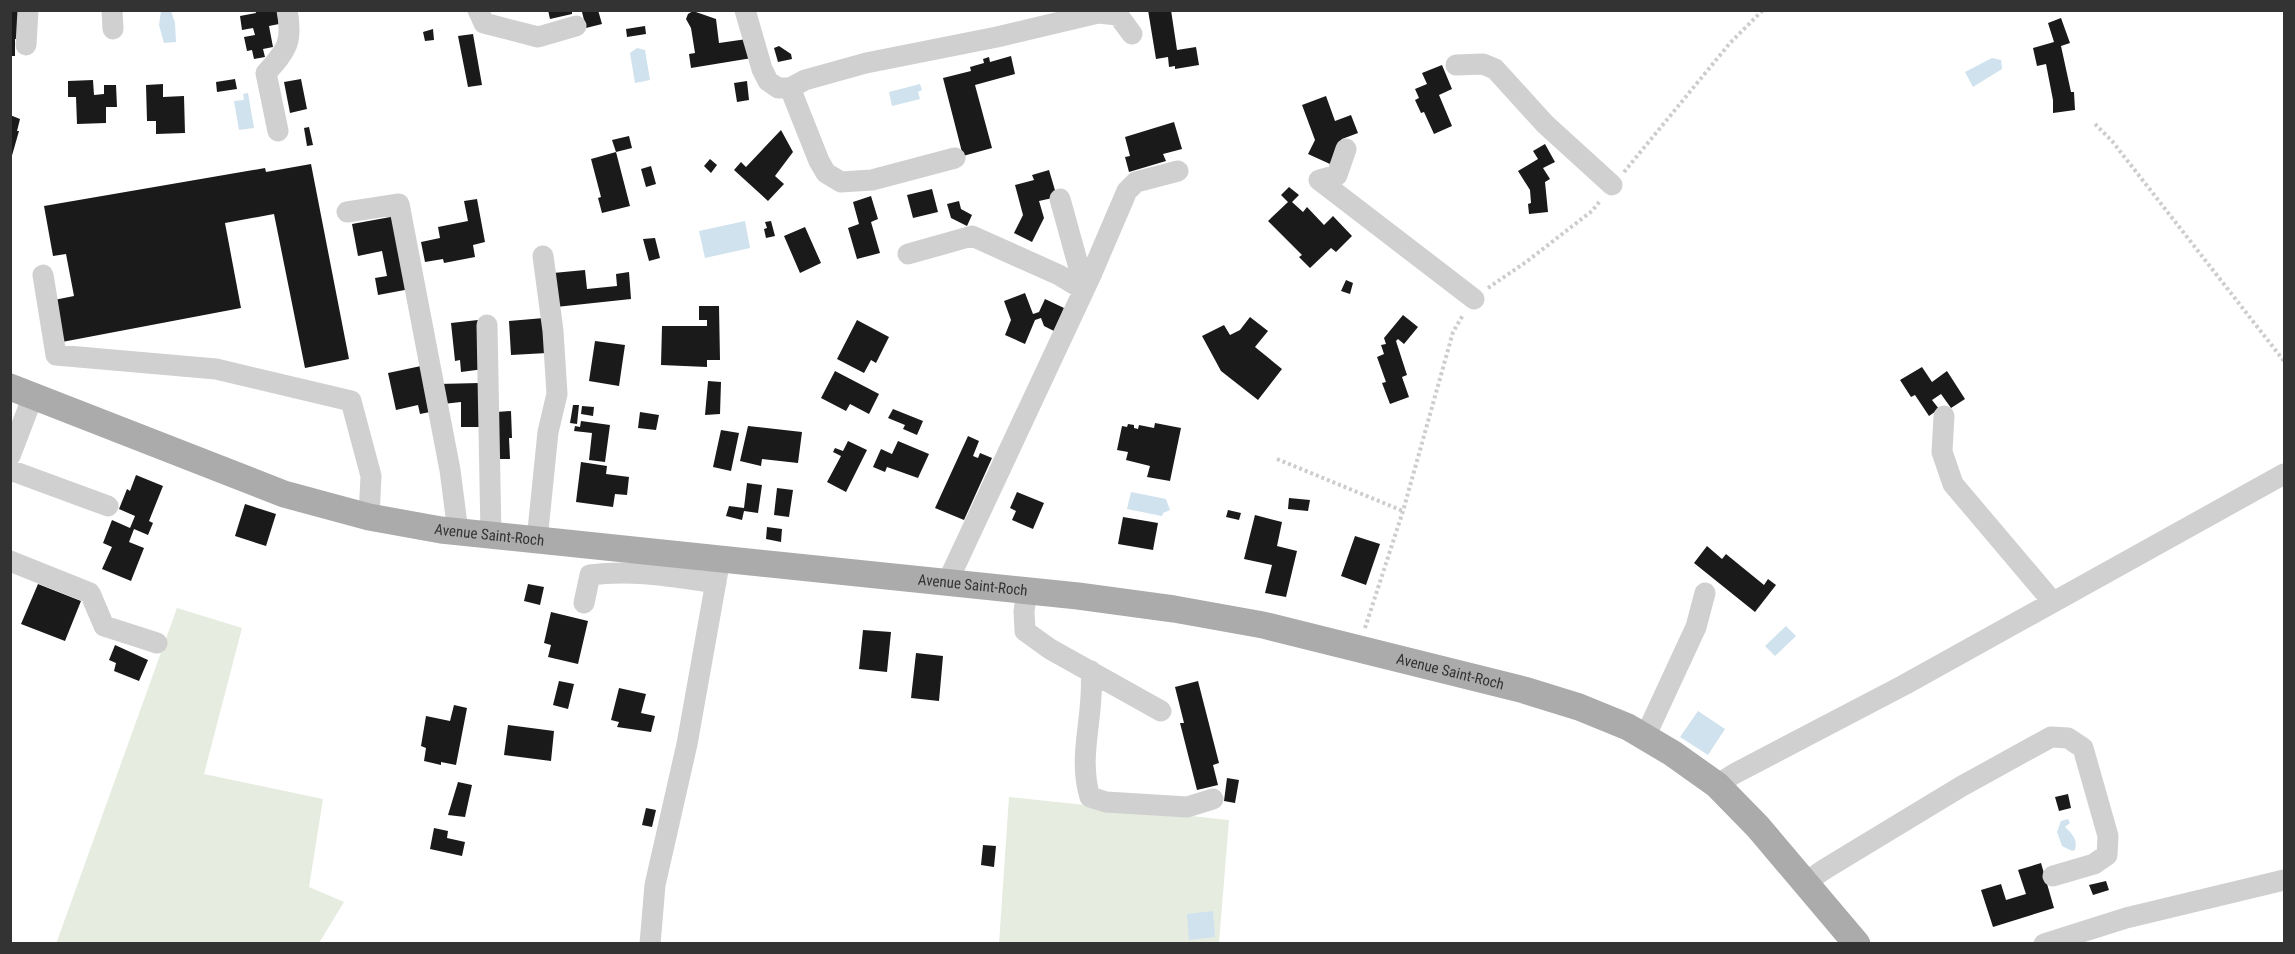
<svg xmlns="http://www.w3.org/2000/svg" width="2295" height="954" font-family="'Roboto Condensed',sans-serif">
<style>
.green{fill:#e6ecdf}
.water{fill:#cfe2ee}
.building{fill:#1a1a1a}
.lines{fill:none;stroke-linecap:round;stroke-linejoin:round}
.path{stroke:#cdcdcd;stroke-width:4;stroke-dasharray:3 3;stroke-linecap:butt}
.minor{stroke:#d0d0d0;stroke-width:21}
.major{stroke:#ababab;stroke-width:27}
.labels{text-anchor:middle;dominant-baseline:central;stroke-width:6;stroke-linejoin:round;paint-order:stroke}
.street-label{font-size:15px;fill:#333;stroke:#fff}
</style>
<rect width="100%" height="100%" fill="#fff"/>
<!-- green -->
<path class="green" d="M177 608 242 628 204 774 323 799 309 887 344 902 319 943 56 944Z
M1009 797 1229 820 1219 943 999 944Z"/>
<!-- water -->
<path class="water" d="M161 11H171L175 23 176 42 164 43 159 25Z
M637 48 645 50 650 80 635 83 630 53Z
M1992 58 2001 60 2002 69 1973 87 1965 72Z
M920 84 922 90 918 92 920 99 892 106 889 92Z
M248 93 254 128 239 130 234 101 244 100 243 94Z
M745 221 750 248 705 258 699 231Z
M1131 492 1166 499 1170 510 1163 513 1162 516 1127 509Z
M1786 626 1796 636 1775 656 1765 646Z
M1698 711 1725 729 1708 755 1680 737Z
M2068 819 2070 823 2065 827C2072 834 2078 839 2075 850L2072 851 2062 846 2057 832 2061 821Z
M1213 911 1215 937 1189 940 1187 914Z"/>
<!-- building -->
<path class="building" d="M10 10H19L18 39H15V56H10Z
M255 10H277L279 24 269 26 273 47 263 49 265 57 254 59 252 50 247 51 244 37 255 35 253 28 242 30 240 16 256 13Z
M548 10H572V14L550 19Z
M587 10H598L602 24 586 28 582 12Z
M1148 10H1171L1177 50 1196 47 1199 65 1175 69V66L1169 67 1168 57 1156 59Z
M693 11 716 19 719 43 747 39 752 58 691 68 689 54 695 53 691 28 686 19 688 14Z
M2061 18 2070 43 2061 46 2071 92H2074L2075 110 2053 113V100L2046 64 2037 66 2033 48 2054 42 2048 23Z
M645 26 646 34 627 37 626 29Z
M433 29 434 40 425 41 423 32Z
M473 34 482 85 468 87 458 36Z
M779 46 791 54 792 59 778 62 774 48Z
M1011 56 1015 74 975 85 992 148 963 156 943 78 971 71 970 67 984 63 983 59 989 57 990 62Z
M1442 65 1452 89 1439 95 1452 126 1434 134 1424 112 1421 113 1415 100 1419 98 1415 89 1427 84 1422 73Z
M235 79 237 89 217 92 216 82Z
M301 79 307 109 290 113 284 82Z
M93 80 94 95 104 94V85H116L117 107H106V123L77 124 76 97H68V81Z
M747 81 749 100 737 102 734 83Z
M163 84V97L184 96 185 133 156 134V121H147L146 85Z
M1326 96 1335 121 1351 115 1358 133 1342 139 1330 164 1308 154 1315 140 1302 105Z
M10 115 20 119 17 131H19L11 159Z
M1174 122 1182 149 1163 154 1166 161 1129 172 1125 157 1130 156 1125 137Z
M309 127 313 145 307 146 304 128Z
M781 130 793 152 775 176 784 184 768 201 734 170 741 162 746 167Z
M629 136 632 148 616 152 612 140Z
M1545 144 1555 162 1543 168 1550 179 1545 182 1548 212 1529 214 1528 204 1531 203 1530 190 1518 171 1538 159 1533 151Z
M616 152 630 206 602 213 598 198 601 197 591 159Z
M710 159 717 165 711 173 704 166Z
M311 164 349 359 305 368 274 214 225 223 241 308 62 342 54 300 74 296 66 254 53 256 44 206 265 168 266 172Z
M651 166 656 184 646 187 641 169Z
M1049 170 1057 197 1039 201 1044 218 1032 242 1014 233 1023 215 1015 185 1034 180 1032 175Z
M1289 187 1299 195 1292 202 1303 212 1307 207 1324 225 1333 216 1352 236 1336 252 1331 248 1310 268 1299 257 1302 255 1268 221 1288 202 1281 195Z
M932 189 938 212 913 218 907 195Z
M871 196 878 219 871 222 880 253 857 259 848 228 859 224 853 202Z
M477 199 485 242 473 245 475 257 444 263 443 259 425 262 421 242 440 238 438 227 468 221 464 201Z
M959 201 961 209 972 215 967 226 951 218 947 204Z
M396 216 410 289 378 295 375 278 387 276 382 251 358 256 352 224Z
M771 221 775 236 766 238 764 229 767 228 765 222Z
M805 227 821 263 800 273 784 236Z
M655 238 660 258 649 261 643 239Z
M585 270 587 289 617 286 616 274 629 272 631 299 556 307 553 273Z
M1346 280 1353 283 1350 294 1341 291Z
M1025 293 1033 314 1039 312 1045 299 1064 308 1054 331 1044 326 1041 318 1035 320 1025 344 1005 335 1011 320 1004 301Z
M699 306H719L720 360H707V367L661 365 662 326H707V320H699Z
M1403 315 1418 327 1404 344 1398 339 1396 341 1407 375 1402 377 1409 397 1390 404 1382 383 1386 382 1377 357 1384 354 1381 345 1386 344 1384 338Z
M1250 317 1268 331 1255 347 1282 369 1258 400 1221 371 1202 336 1224 325 1230 335 1240 330Z
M544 318 547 353 511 355 509 321Z
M478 320 484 369 461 372 460 360 455 361 451 323Z
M857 320 889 337 876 363 871 360 864 373 837 359Z
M595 341 625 345 619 386 589 381Z
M421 366 430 412 420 414 418 405 396 410 388 373Z
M1922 367 1932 382 1947 371 1965 399 1951 408 1941 394 1932 400 1939 409 1929 416 1915 395 1911 397 1900 380Z
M835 371 879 394 869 414 850 404 846 411 821 398Z
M708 381 721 382 720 414 705 415Z
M480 383 481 427H461V402L443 404 438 384Z
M573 405H579L577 424 570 423Z
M582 406 594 407 593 416 581 414Z
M893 409 923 421 917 435 903 429 905 425 888 418Z
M511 411 512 438H509L510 459H498L496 412Z
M640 412 659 415 656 430 638 428Z
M581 421 610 425 605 462 589 460 592 433 574 431 575 426 580 427Z
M1155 423 1181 428 1170 481 1147 477 1150 466 1126 460 1128 452 1117 450 1122 426 1127 427 1128 424 1134 425V428L1138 429 1139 425 1154 428Z
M748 426 802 432 798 463 762 459 761 466 740 461Z
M721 430 739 433 731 471 713 467Z
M968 436 979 441 973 456 978 458 980 453 992 458 964 520 935 508Z
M848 441 867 450 846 492 827 482 841 456 833 452 835 448 843 451Z
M898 441 929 454 918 478 887 467 885 472 873 467 881 449 892 454Z
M581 462 607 466 606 474 629 477 627 495 615 494 613 507 576 502Z
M136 475 163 486 149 521 153 523 148 535 134 529 129 542 144 548 131 581 102 569 112 547 103 543 112 520 130 528 135 516 119 509 127 489 130 491Z
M747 483 762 485 758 513 744 511 742 520 726 516 729 506 744 508Z
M777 488 793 490 789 517 774 515Z
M1017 492 1044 503 1033 529 1012 520 1016 511 1010 508Z
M1289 498 1310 500 1308 511 1288 509Z
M245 504 276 514 266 546 235 536Z
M1228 510 1241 513 1239 520 1226 517Z
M1255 515 1282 522 1277 546 1297 551 1286 597 1265 593 1272 565 1244 559Z
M1123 517 1158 523 1153 550 1118 544Z
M767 527 782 529 781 542 766 539Z
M1355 536 1380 544 1366 585 1341 576Z
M1707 546 1722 559 1726 554 1764 585 1768 579 1776 585 1755 612 1694 563Z
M38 584 81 601 65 641 21 624Z
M528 584 544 587 540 605 524 601Z
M551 612 588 621 578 664 548 657 551 645 544 643Z
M863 630 891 632 887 672 859 669Z
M115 645 148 660 139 681 114 671 116 663 109 660Z
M916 653 943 656 939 701 911 698Z
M559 681 574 684 568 709 553 705Z
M1198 681 1219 763 1213 765 1218 785 1197 790 1180 723H1184L1175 687Z
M619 688 646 694 641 713 655 716 651 732 617 727 619 722 611 720Z
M454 705 467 708 456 765 441 762V765L424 761 426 748 421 746 426 716 450 721Z
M508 725 554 731 551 761 504 755Z
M1227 778 1239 780 1235 803 1224 801Z
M458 782 472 785 465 817 448 815Z
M2068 794 2071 808 2059 811 2055 797Z
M646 808 656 810 652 827 642 825Z
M434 828 448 831 447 838 465 842 462 856 430 849Z
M983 845 996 846 994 867 981 865Z
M2041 863 2054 908 1993 927 1981 890 2001 884 2006 900 2026 894 2018 870Z
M2106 881 2109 890 2093 895 2089 885Z"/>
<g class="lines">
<!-- path -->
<path class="path" d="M2095 124 2112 141 2284 361
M1624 172 1730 43 1763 10
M1488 288 1526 262 1592 211 1600 201
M1277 459 1403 511
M1365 628 1403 511 1453 332 1463 315"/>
<!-- minor -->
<path class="minor" d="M112 10 113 29
M478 10 484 23 538 37 576 26
M745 10 762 69 768 81 778 88H790L805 80 866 63 997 37 1098 13 1118 15 1132 34
M26 45 28 10
M1456 65 1483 64 1495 69 1545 124 1612 185
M790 88 819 161 826 173 841 182 872 180 955 158
M278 131 266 73C287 50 293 42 287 10
M1346 149 1337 175 1319 180 1474 299
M1060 199 1079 268 1091 275
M347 212 399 204 450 470 458 532
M908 254 972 236 1059 275 1084 290
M43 275 56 355 216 369 351 401 371 476 369 517
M487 325 491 535
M1944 416 1942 452 1953 484 2052 601
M10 456 33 396
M10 470 108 506
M537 540 548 432 557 394 553 331 543 256
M10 561 90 593 104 626 157 643
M947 583 1091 275 1127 191 1136 182 1178 171
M1027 591 1024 611 1025 631 1050 649 1161 711
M584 603 590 575C632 569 674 577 716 583
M1091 671C1095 715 1077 755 1090 797L1106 802 1187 807 1213 799
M1645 737 1696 627 1705 593
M1717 785 1734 774 1904 685 2284 474
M1806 882 1825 869 1962 786 2051 737 2068 738 2083 748 2108 836 2107 855 2094 864 2053 876
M650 944 655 885 687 744 720 559
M2044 944 2126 918 2284 880"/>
<!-- major -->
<path class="major" id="s1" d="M10 387 284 494 369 517 441 530 1078 596 1174 609 1263 625 1524 690 1579 707 1628 727 1672 753 1717 785 1758 827 1857 944"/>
</g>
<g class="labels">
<!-- street labels -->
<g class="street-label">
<text stroke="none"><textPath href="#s1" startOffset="504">Avenue Saint-Roch</textPath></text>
<text stroke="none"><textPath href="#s1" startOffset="990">Avenue Saint-Roch</textPath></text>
<text stroke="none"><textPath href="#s1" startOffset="1476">Avenue Saint-Roch</textPath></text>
</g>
</g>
<!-- border -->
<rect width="2295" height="954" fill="none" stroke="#333333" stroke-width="24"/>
</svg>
